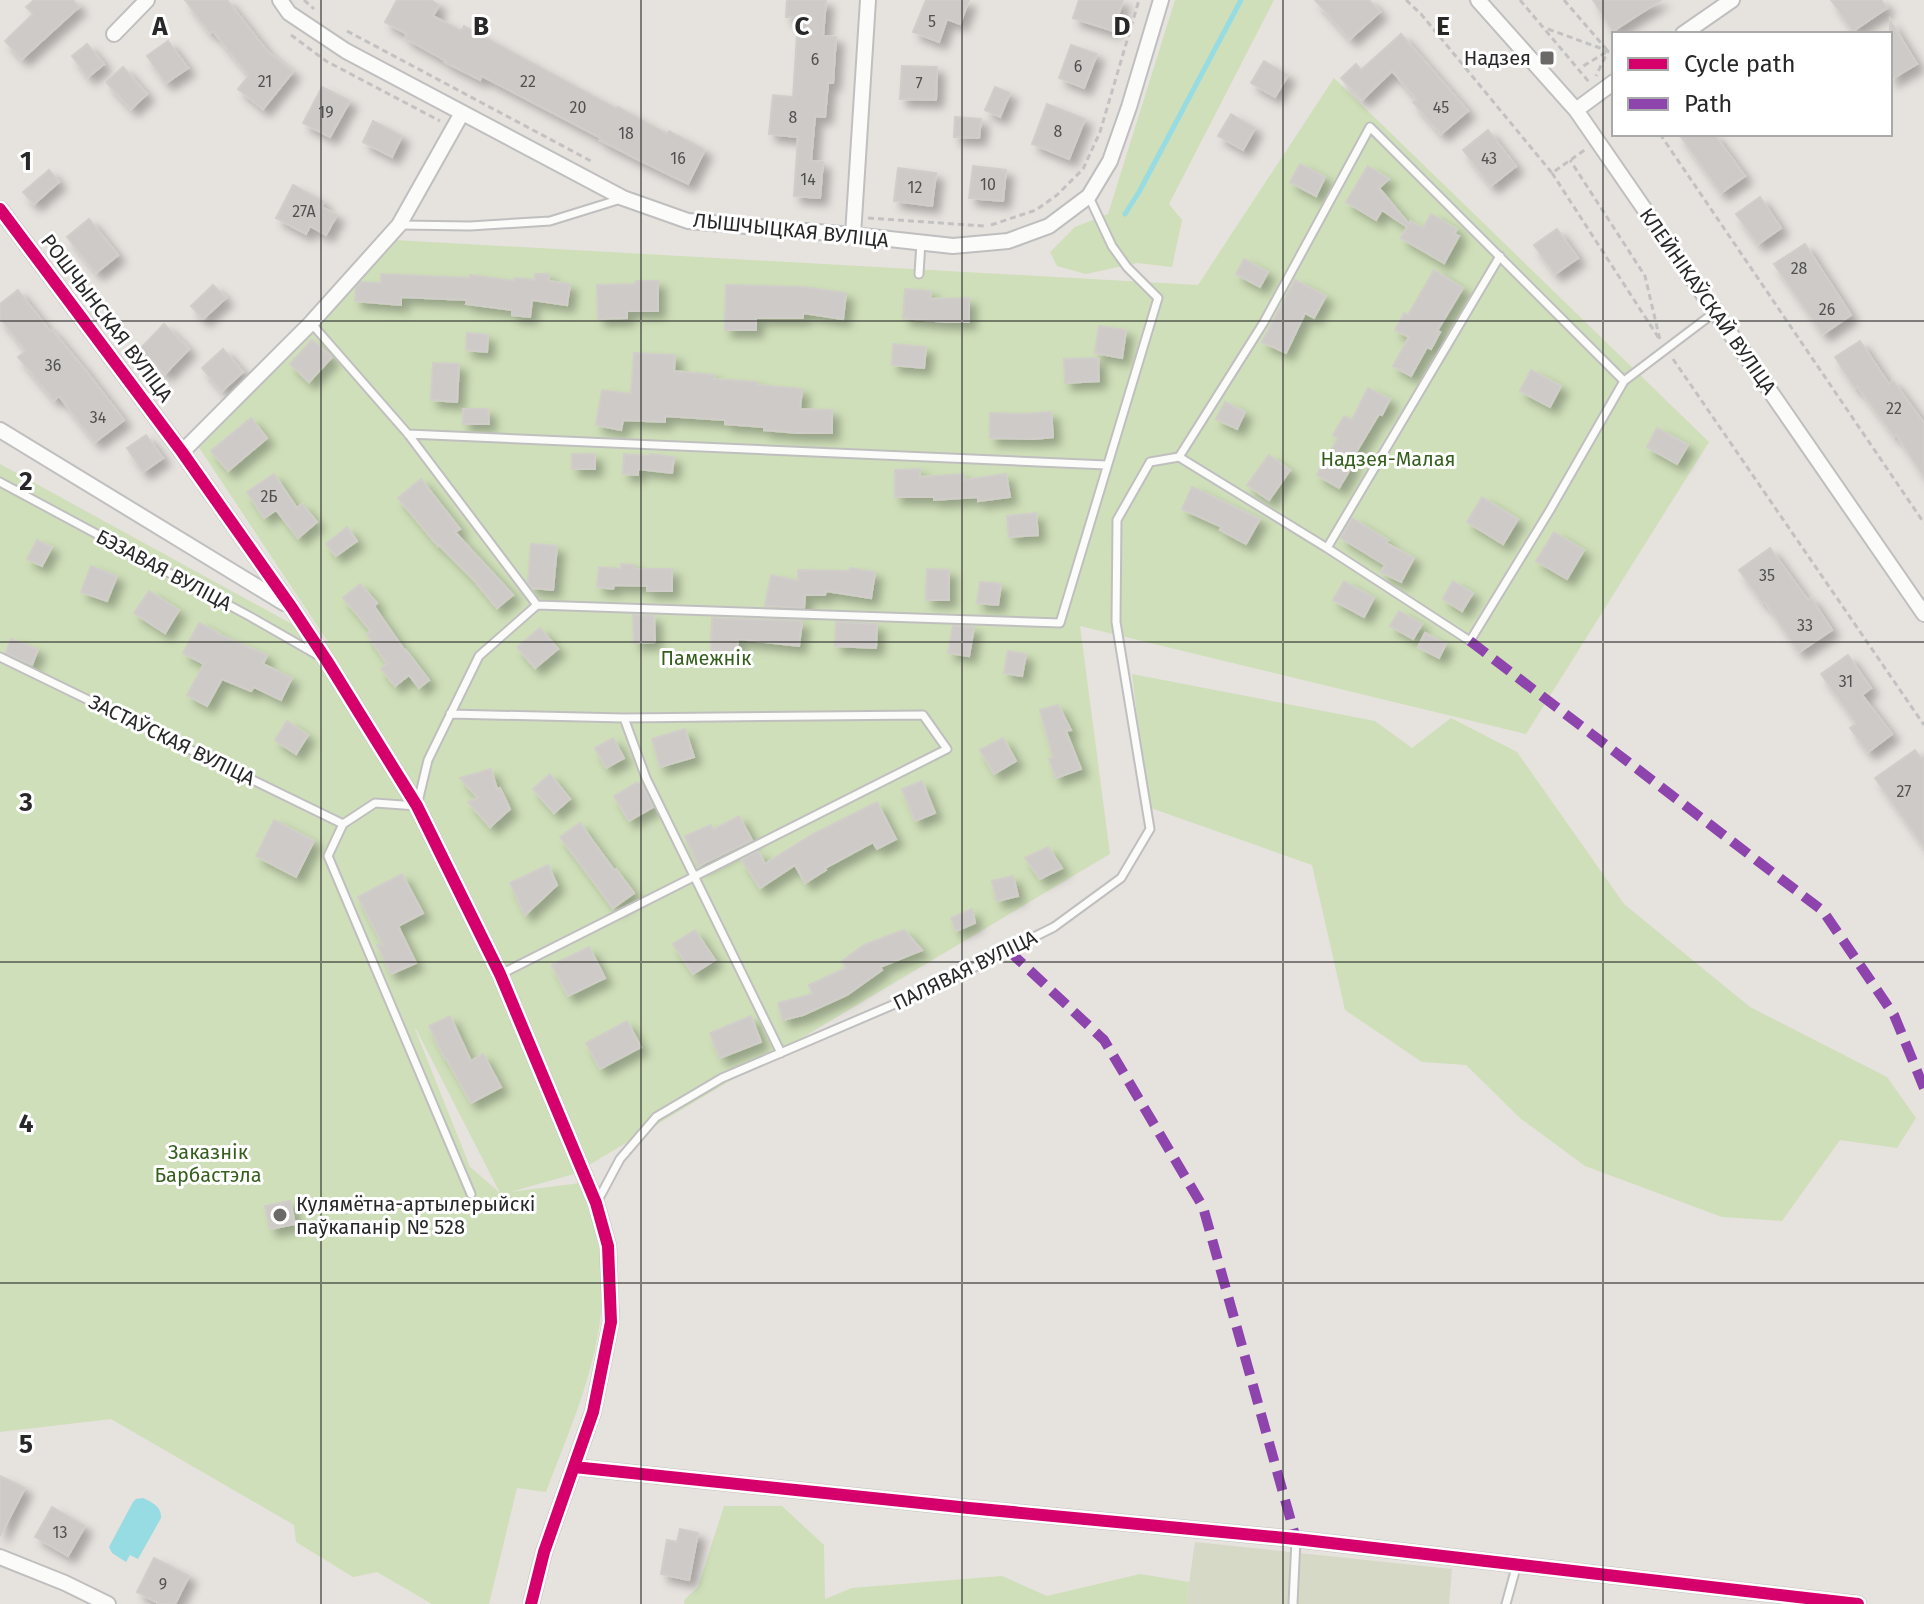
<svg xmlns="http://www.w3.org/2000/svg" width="1924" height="1604" font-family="'Fira Sans',sans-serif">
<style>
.green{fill:#cfdfb9;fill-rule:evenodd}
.cemetery{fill:#d6d9c6}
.water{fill:#97dce3}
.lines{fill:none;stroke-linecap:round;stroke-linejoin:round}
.stream{stroke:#97dce3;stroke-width:5}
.building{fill:#cecac8;stroke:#d1ceca;stroke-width:2;filter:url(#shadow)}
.service-casing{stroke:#c0bfbf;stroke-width:11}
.minor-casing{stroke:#c0bfbf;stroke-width:18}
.path{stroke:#c3c2c2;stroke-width:3;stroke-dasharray:6 4;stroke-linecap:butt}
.service{stroke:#fbfbfa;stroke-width:7}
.minor{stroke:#fbfbfa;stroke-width:14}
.quiet{stroke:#8e44ad;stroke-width:10;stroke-dasharray:20 10;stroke-linecap:butt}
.cycleway-casing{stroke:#fff;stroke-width:17}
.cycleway{stroke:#d6006c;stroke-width:12}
.grid{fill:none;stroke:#282828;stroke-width:2;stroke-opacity:0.55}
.poi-dot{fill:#6a6968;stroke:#fff;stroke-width:3}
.labels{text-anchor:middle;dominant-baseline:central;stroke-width:6;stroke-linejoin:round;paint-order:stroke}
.number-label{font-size:16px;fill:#525151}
.poi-label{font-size:20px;fill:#282828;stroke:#fff;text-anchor:end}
.street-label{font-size:20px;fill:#282828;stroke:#fff}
.park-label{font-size:20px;fill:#365f1e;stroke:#fff}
.grid-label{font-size:26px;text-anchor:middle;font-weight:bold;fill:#282828;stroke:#fff;stroke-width:6;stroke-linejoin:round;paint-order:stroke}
</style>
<defs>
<filter id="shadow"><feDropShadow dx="7" dy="7" stdDeviation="4" flood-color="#0004"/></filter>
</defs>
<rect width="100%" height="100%" fill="#e6e2de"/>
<!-- green -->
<path class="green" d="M1175 0H1274L1169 204 1182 220 1172 267 1137 263 1086 274 1057 266 1050 252 1075 227 1108 214Z
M1334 78 1709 442 1526 734 1080 626 1110 854 574 1174 510 1192 580 1183C588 1208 597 1234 601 1260 610 1341 574 1418 546 1492L517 1488 489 1604H432L377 1572 353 1577 296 1542 294 1525 111 1419 0 1432V464L330 645 196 443 395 240 1198 285ZM415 1029H416L500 1193 470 1167Z
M1132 674 1375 721 1412 748 1451 718 1517 752 1624 904 1750 1007 1887 1077 1916 1118 1897 1148 1840 1140 1782 1221 1722 1217 1585 1166 1520 1118 1466 1065 1422 1062 1345 1010 1312 865 1148 807Z
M724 1506H782L824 1545 825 1599 852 1588 1002 1576 1047 1596 1140 1574 1189 1582 1186 1604H684L685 1599 698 1587Z"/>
<!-- cemetery -->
<path class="cemetery" d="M1195 1542 1452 1569 1449 1604H1186Z"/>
<!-- water -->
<path class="water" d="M143 1498C152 1502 162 1507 161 1518L138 1559 130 1555 126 1562 112 1553 109 1547 133 1502 136 1499Z"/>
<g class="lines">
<!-- stream -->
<path class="stream" d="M1125 214 1139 192 1241 0"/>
</g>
<!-- building -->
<path class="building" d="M34 0H73L79 7 22 59 5 41 33 14 26 7Z
M185 0H227L268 52 293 72 263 109 238 89 249 75 213 31 210 33Z
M397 0H431L439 5 433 16 461 31 464 26 617 109 618 107 667 134 669 131 705 150 688 184 635 158 600 140 601 138 482 76 480 80 445 62 446 61 405 38 407 34 385 22Z
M787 0H826L823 36 836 37 833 83H828L825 117 815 116 811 161 823 162 820 198 794 196 798 137 769 134 773 95 793 97 798 18 786 17Z
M926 0H969L960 24 947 19 939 42 913 32Z
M1079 0H1123L1113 31 1073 18Z
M1315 0H1369L1380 12 1350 39Z
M1593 0H1661L1613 31Z
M1831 0H1881L1887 8 1853 31Z
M1890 20 1917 64 1890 80Z
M1401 34 1468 111 1441 134 1413 102 1417 99 1392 71 1362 100 1341 78 1356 64 1361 70Z
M168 41 188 68 166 83 147 56Z
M87 44 104 64 88 77 72 56Z
M1071 45 1097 54 1084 88 1059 78Z
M1264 61 1288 75 1275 97 1251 83Z
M902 66 937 67 936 100 900 99Z
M123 67 147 94 131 109 106 82Z
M322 87 350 101 330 137 303 123Z
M995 87 1010 93 1000 117 985 110Z
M1047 104 1085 119 1069 159 1032 144Z
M1231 114 1255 128 1243 150 1218 136Z
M955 117 981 119 979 138 954 137Z
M373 121 402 136 392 157 363 142Z
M1488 130 1516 166 1491 186 1463 150Z
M1679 134H1714L1745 176 1721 193Z
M1300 164 1325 177 1316 196 1290 182Z
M973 166 1006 170 1003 201 969 198Z
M1368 166 1389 179 1379 188 1409 224 1410 221 1423 228 1431 214 1457 229 1454 234 1459 236 1444 263 1401 238 1407 227 1382 210 1376 220 1346 202Z
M898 168 936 173 932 206 894 201Z
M49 170 59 182 34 204 23 192Z
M293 185 324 202 321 207 337 215 326 235 310 226 306 234 276 218Z
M1760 197 1781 228 1758 244 1736 214Z
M89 219 118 255 96 273 67 237Z
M1557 229 1578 258 1555 274 1534 245Z
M1805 244 1851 315 1823 334 1774 264Z
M1244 259 1268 272 1260 287 1236 274Z
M1434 270 1463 288 1437 331 1440 332 1431 349 1427 347 1411 376 1393 366 1409 337 1395 330 1404 313 1408 315Z
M381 274 470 278V275L514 281 515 278 535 280V274H549V281L570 284 567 305 532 300 530 317 512 315V310L466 304 467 300 401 297V305L355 301 356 288 361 282 381 283Z
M1295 280 1326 296 1314 318 1305 313 1286 353 1262 342Z
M636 281H658V311H627V318L598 319 597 285 635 284Z
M213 285 226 298 203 319 191 306Z
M726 285 804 287 846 293 843 319 803 313V318H756V330H725Z
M905 289 931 291 930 299 969 298V322H946L903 318Z
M18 290 50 331 52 330 86 371 124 420 95 442 59 396 54 400 18 357 26 351 0 318V304Z
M164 324 189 349 165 374 140 349Z
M1099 326 1126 330 1122 358 1095 353Z
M467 333 488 335 487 352 466 350Z
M312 340 332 357 309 382 290 364Z
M1860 341 1889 384 1893 381 1924 423V477L1896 434 1894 436 1857 386 1855 388 1835 357Z
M893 344 926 347 924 368 892 365Z
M223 349 243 372 222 391 202 368Z
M634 353 675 355 674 371 714 375V379L757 382V385L802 389 800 409 832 410V433H798L764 430V427L725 424V420L665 416V422L623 420 621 430 596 425 602 390 631 394Z
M1098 358 1099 381 1065 383 1064 359Z
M433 363 459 364 457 402 431 400Z
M1531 370 1561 386 1550 407 1520 391Z
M1368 388 1390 399 1382 415 1379 414 1349 464 1352 466 1339 488 1317 475 1338 438 1333 435 1344 416 1352 420Z
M1225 402 1245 412 1237 429 1216 419Z
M463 409H488L489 424H463Z
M1051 412 1053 437 1034 439 990 438V413L1022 414Z
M251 418 267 438 228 471 211 451Z
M1657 428 1688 445 1677 464 1647 447Z
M146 435 163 458 143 472 127 448Z
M572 454H595V469H572Z
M624 454 650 456V454L674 457 672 473 638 469V475L623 474Z
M1269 455 1290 470 1269 500 1247 485Z
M920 469V477L963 474 964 480 1006 474 1010 497 978 501V497L934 500V497H895V470Z
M274 474 297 508 302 504 317 522 298 538 276 510 264 518 247 492Z
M421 479 460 529 455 532 513 595 497 608 473 579 439 545 438 546 398 498Z
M1192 487 1260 519 1246 544 1220 530 1222 527 1182 509Z
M1482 497 1518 519 1503 544 1467 522Z
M1036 513 1038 535 1009 537 1007 516Z
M1352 518 1388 540 1386 543 1414 558 1401 582 1381 572 1385 565 1341 538Z
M347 527 357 541 336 556 326 544Z
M1554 532 1584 550 1567 579 1536 561Z
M37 540 52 547 42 566 27 559Z
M531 544 557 546 553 590 532 588 528 582Z
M1770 548 1808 600 1811 598 1832 630 1799 652 1765 602 1763 603 1739 570Z
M621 564 635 565V569H672V591H647V586L614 585 613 589 597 587 599 567 621 569Z
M91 566 117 576 107 601 81 592Z
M850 568 875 572 871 598 826 591 825 595H805L804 608 765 606 771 575 798 581V570L849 571Z
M927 569 949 570V600H926Z
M1344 581 1374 598 1364 617 1333 600Z
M1453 581 1473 593 1462 611 1443 599Z
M980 582 1001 584 998 605 977 603Z
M360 584 377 603 374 606 405 651 406 650 429 680 419 688 409 675 395 686 381 669 387 664 367 634 371 631 343 598Z
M149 591 179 610 165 633 134 613Z
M1399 611 1422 624 1413 639 1390 626Z
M633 615 654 616 655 642 634 643Z
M712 618 802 621 799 646 738 639 737 654 711 653Z
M836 622 877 624 876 648 835 646Z
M199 623 219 633 218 634 267 655 263 664 292 678 281 700 254 687 251 691 222 679 207 706 187 695 204 664 183 653Z
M953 626 974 627 969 656 948 653Z
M540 628 558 649 535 668 517 647Z
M1425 633 1446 644 1439 658 1418 647Z
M11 639 38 649 32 665 6 653Z
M1008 651 1026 654 1022 676 1004 673Z
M1848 655 1871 688 1862 695 1892 734 1868 752 1850 728 1856 723 1821 674Z
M1058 705 1071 730 1066 731 1081 769 1056 778 1049 759 1053 757 1040 710Z
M287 721 308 735 296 754 275 740Z
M685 729 694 757 660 767 652 739Z
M613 738 624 758 606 768 595 748Z
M1003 738 1016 761 994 774 980 750Z
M1915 750 1924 762V847L1875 778Z
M491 769 497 789 500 788 510 809 490 827 468 802 478 798 460 778Z
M550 774 570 799 554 813 533 789Z
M922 781 935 813 915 821 902 789Z
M636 783H641L653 807 629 821 614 796Z
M877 802 896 839 877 849 873 842 825 868 826 870 805 883 795 865 760 888 742 860 758 851 765 864 811 835Z
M739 816 752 840 699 866 685 836 711 825 713 830Z
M274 820 314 841 296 877 256 856Z
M580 823 614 870 616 869 634 893 613 908 560 837Z
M1048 847 1062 868 1040 879 1025 858Z
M548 865 557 885 525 915 510 883Z
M402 874 423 913 398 926 416 963 391 974 377 945H383L358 897Z
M1013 876 1018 896 997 901 992 881Z
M972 909 975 923 956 931 951 918Z
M695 930 715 960 693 974 673 944Z
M904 930 922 950 880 967 882 970 847 995 803 1015 783 1020 778 1003 813 994 809 985 846 968 842 961 864 945Z
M589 947 605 978 568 996 552 965Z
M450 1016 471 1061 483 1054 501 1087 471 1103 446 1058 445 1059 429 1026Z
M751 1016 761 1042 720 1058 710 1033Z
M627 1021 641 1047 600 1069 586 1043Z
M290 1201 295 1224 270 1229 265 1206Z
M0 1476 25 1488 0 1536Z
M52 1507 85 1526 68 1556 35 1537Z
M680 1529 698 1533 689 1580 661 1574 667 1540 677 1542Z
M154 1558 189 1576 175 1604H160L137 1592Z"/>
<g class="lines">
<defs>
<path id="service" d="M401 225 470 226 550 221 621 199
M919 274 921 242
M311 323 408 434 537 605
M1624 381 1715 312
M408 434 1106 465
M0 482 251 617 319 656
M1327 548 1500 256
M0 657 343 824
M450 714 624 718 923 715 947 749 501 974
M624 718 646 778 781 1053
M471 1194 328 856 343 824 375 803 417 806 428 760 479 656 537 605 1060 623C1092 514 1126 406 1158 298L1127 267 1112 246 1089 197
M597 1202 620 1159 656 1117 722 1078 944 983 1008 950 1054 927 1121 878 1150 829 1116 622 1117 520 1150 462 1179 457 1327 548 1470 641 1550 510 1624 381 1370 127 1264 322 1179 457
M1293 1604 1296 1539
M1506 1604 1517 1564"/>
<path id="minor" d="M280 0 289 13 346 51 623 198 688 221 853 235 953 246 1008 241 1049 226 1089 196 1110 161 1129 107 1161 0
M1478 0 1576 110 1924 614
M114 34 147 0
M1683 34 1732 0
M1576 110 1614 82
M0 209 182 452 292 608 327 661 417 806 500 974 596 1203 608 1246 611 1322 593 1412 544 1552 531 1604
M853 235 868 0
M0 430 284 603
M182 452 311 323 399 225 462 113
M574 1467 969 1508 1296 1539 1858 1604
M0 1557 65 1583 108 1604"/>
</defs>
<!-- service casing -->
<use href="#service" class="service-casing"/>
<!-- minor casing -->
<use href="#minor" class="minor-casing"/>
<!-- path -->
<path class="path" d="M304 0 314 9
M1406 0 1421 14 1552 173 1586 149
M1520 0 1589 82
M1564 0 1608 51 1580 68
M1548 29 1608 51 1596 76
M347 31 591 161
M291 35 326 61 440 121
M1660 134 1924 523
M1552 173 1660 340 1645 276 1570 160
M868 218 984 226
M991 225 1036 210 1057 195 1083 169 1100 132 1139 0
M1673 359 1924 725"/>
<!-- service -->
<use href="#service" class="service"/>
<!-- minor -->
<use href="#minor" class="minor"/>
<!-- quiet -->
<path class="quiet" d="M1470 641 1823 911 1894 1015 1924 1088
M1008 950 1104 1040 1203 1207 1296 1539"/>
<defs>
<path id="cycleway" d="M0 209 182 452 292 608 327 661 417 806 500 974 596 1203 608 1246 611 1322 593 1412 544 1552 531 1604
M574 1467 969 1508 1296 1539 1858 1604"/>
</defs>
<!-- cycleway casing -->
<use href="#cycleway" class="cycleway-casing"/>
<!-- cycleway -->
<use href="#cycleway" class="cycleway"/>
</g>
<!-- grid -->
<path class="grid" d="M321 0V1604M641 0V1604M962 0V1604M1283 0V1604M1603 0V1604M0 321H1924M0 642H1924M0 962H1924M0 1283H1924"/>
<!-- markers -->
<g class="poi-dot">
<rect x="1539" y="50" width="16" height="16" rx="4"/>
<circle cx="280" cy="1215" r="8"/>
</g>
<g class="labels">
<!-- number labels -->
<g class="number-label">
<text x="932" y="21">5</text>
<text x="815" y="59">6</text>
<text x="1078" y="66">6</text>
<text x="265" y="81">21</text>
<text x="528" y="81">22</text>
<text x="919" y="83">7</text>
<text x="578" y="107">20</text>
<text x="1441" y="107">45</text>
<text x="326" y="112">19</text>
<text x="793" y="117">8</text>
<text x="1058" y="131">8</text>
<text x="626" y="133">18</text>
<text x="678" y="158">16</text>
<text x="1489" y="158">43</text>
<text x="808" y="179">14</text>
<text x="988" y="184">10</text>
<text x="915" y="187">12</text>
<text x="304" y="211">27А</text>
<text x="1799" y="268">28</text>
<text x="1827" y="309">26</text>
<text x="53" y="365">36</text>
<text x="1894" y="408">22</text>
<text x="98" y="417">34</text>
<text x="269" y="496">2Б</text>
<text x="1767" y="575">35</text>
<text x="1805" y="625">33</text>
<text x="1846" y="681">31</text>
<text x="1904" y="791">27</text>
<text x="60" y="1532">13</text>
<text x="163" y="1584">9</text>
</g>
<!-- poi labels -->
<g class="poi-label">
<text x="1531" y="58">Надзея</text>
<text x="296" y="1204" text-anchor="start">Кулямётна-артылерыйскі<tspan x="296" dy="23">паўкапанір № 528</tspan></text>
</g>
<!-- street labels -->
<g class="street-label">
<text transform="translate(791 230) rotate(6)">ЛЫШЧЫЦКАЯ ВУЛІЦА</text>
<text transform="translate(1708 301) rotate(55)">КЛЕЙНІКАЎСКАЙ ВУЛІЦА</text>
<text transform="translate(107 318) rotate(53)">РОШЧЫНСКАЯ ВУЛІЦА</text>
<text transform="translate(164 570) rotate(28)">БЭЗАВАЯ ВУЛІЦА</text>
<text transform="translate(172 740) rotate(26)">ЗАСТАЎСКАЯ ВУЛІЦА</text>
<text transform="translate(965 970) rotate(-26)">ПАЛЯВАЯ ВУЛІЦА</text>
</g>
<!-- park labels -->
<g class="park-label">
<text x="1388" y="459">Надзея-Малая</text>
<text x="706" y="658">Памежнік</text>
<text x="208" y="1152">Заказнік<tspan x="208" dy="23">Барбастэла</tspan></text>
</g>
</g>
<g class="grid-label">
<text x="160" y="35">A</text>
<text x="481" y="35">B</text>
<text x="802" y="35">C</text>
<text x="1122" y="35">D</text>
<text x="1443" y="35">E</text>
<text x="26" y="170">1</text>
<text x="26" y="490">2</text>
<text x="26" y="811">3</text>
<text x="26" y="1132">4</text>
<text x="26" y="1453">5</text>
</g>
<!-- legend -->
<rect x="1612" y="32" width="280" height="104" fill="#ffffff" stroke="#a9a9a9" stroke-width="2"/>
<rect x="1628" y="58" width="40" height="12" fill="#d6006c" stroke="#a9a9a9" stroke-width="2"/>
<text x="1684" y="72" font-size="24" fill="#282828">Cycle path</text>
<rect x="1628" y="98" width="40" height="12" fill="#8e44ad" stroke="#a9a9a9" stroke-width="2"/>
<text x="1684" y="112" font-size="24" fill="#282828">Path</text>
</svg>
